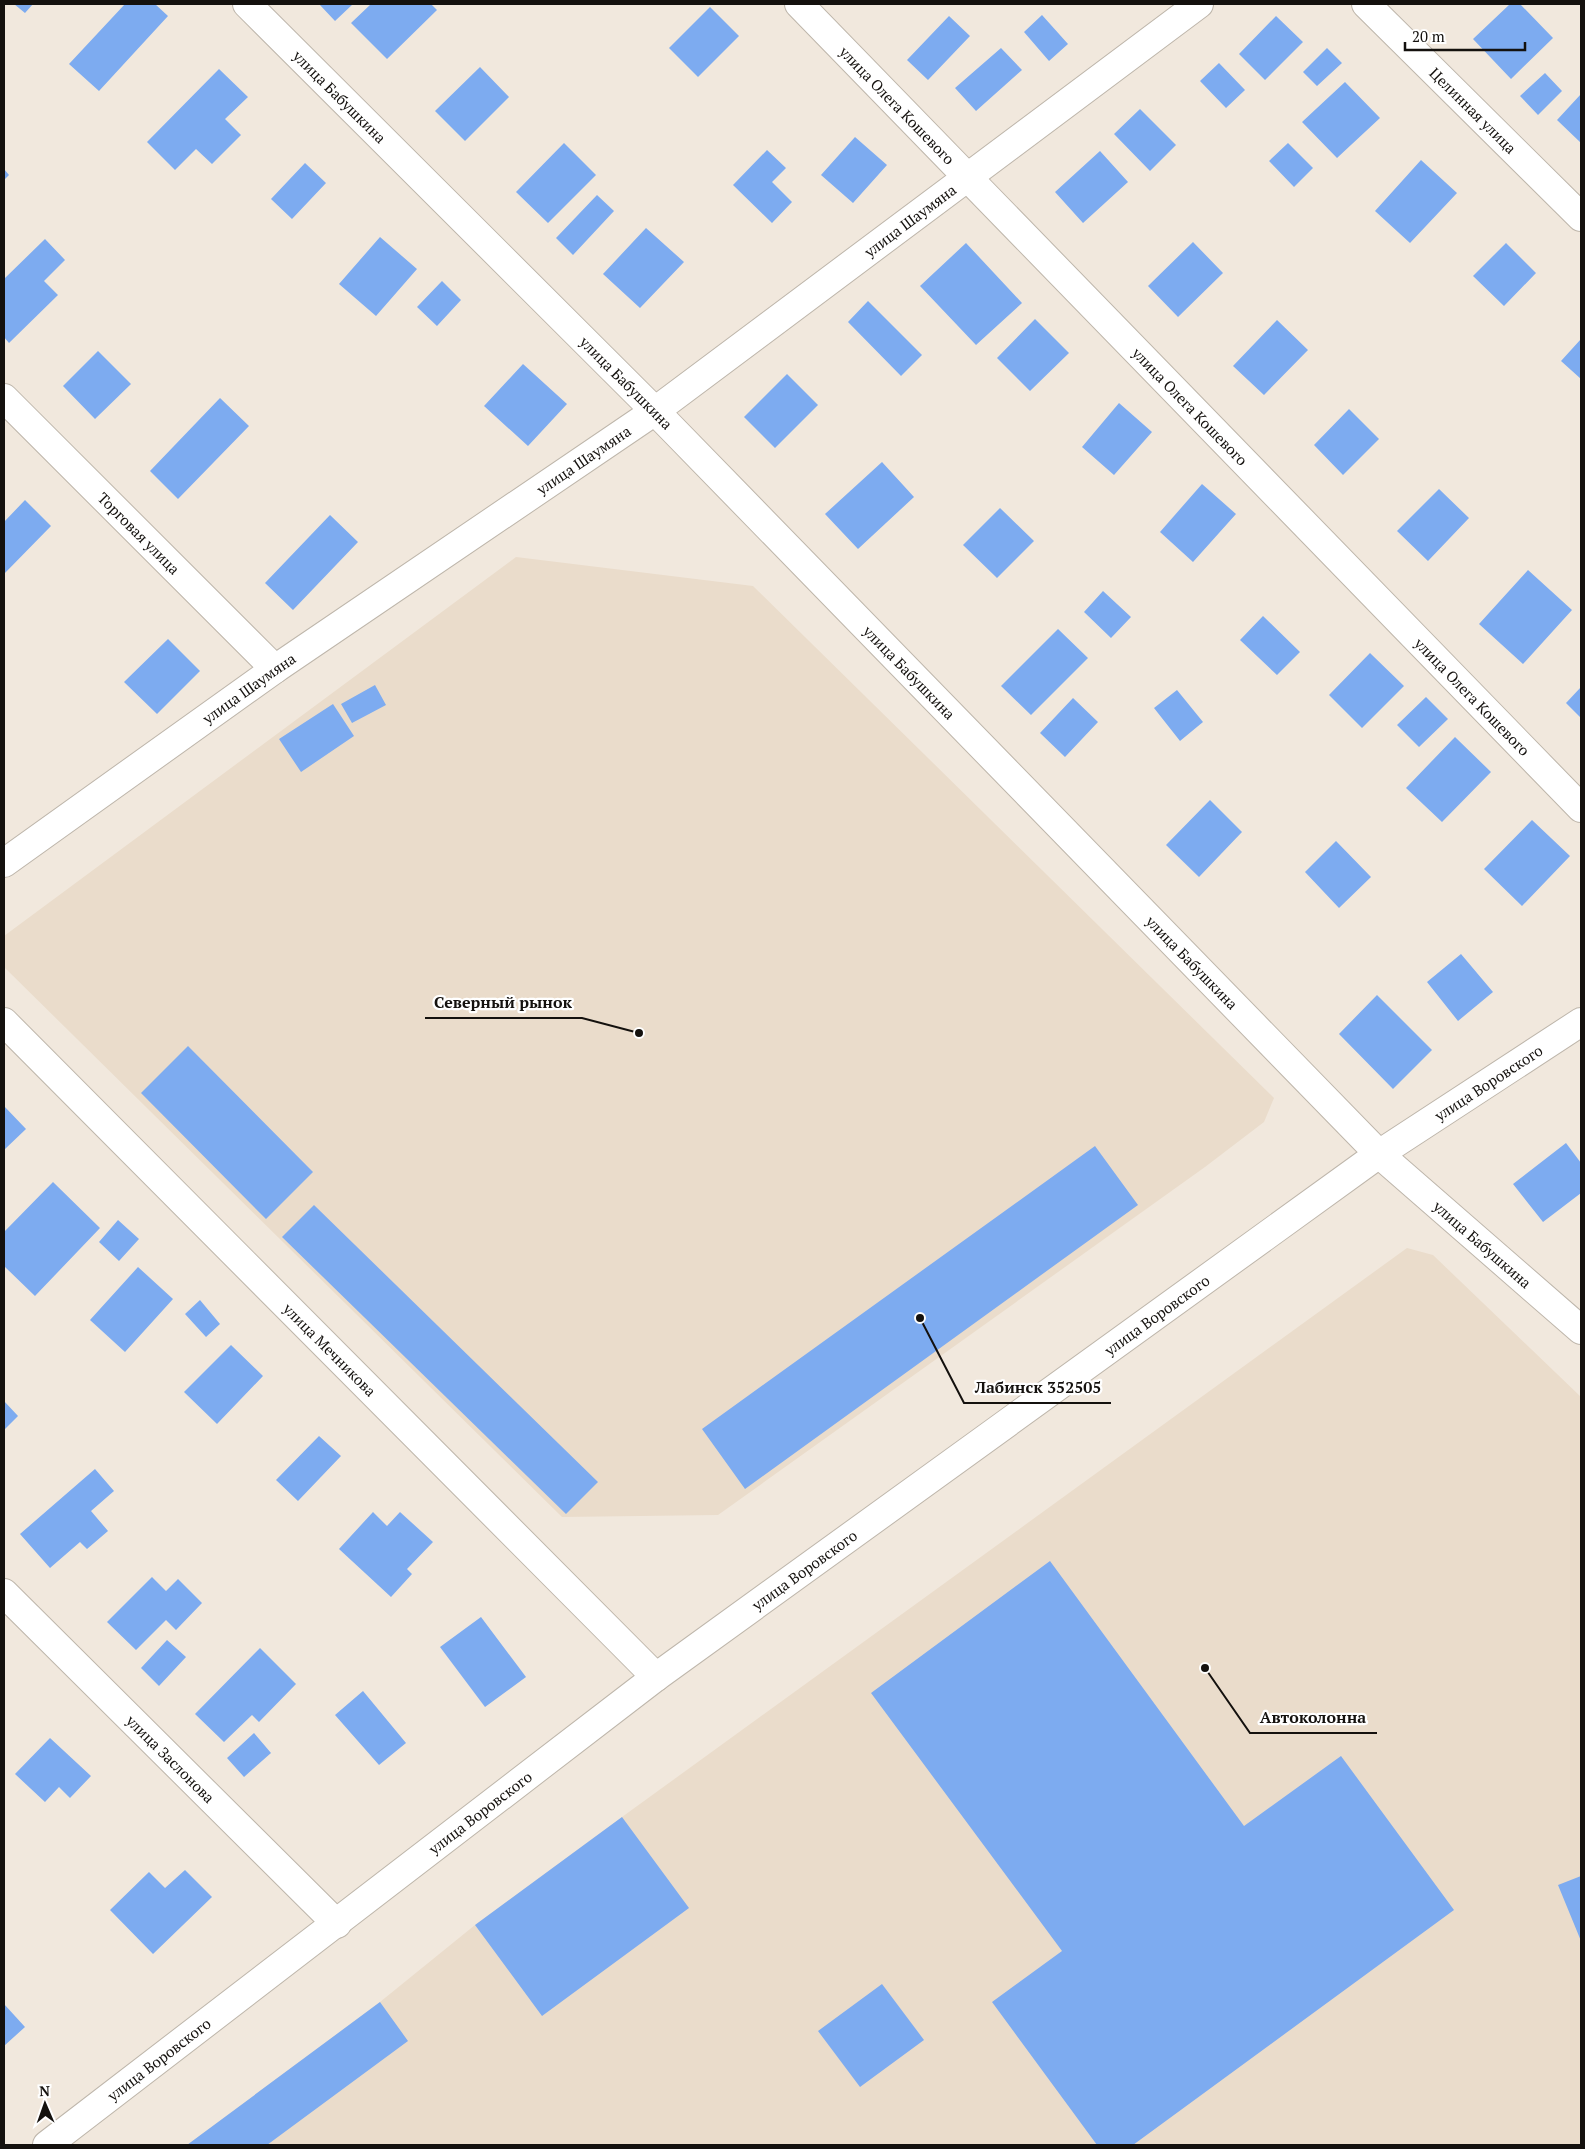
<svg xmlns="http://www.w3.org/2000/svg" width="1585" height="2149" font-family="'PT Serif',serif">
<style>
.built{fill:#eadccb}
.building{fill:#7dabf0}
.lines{fill:none;stroke-linecap:round;stroke-linejoin:round}
.minor-casing{stroke:#beb6ab;stroke-width:30}
.minor{stroke:#fff;stroke-width:28}
.labels{text-anchor:middle;dominant-baseline:central;stroke-width:4.5;stroke-linejoin:round;paint-order:stroke}
.street-label{font-size:15px;fill:#14110e;stroke:#fff}
.leader{fill:none;stroke:#14110e;stroke-width:2}
.callout-dot{fill:#14110e;stroke:#fff;stroke-width:2}
.callout-label{font-size:16px;text-anchor:middle;font-weight:bold;fill:#14110e;stroke:#fff;stroke-width:4.5;stroke-linejoin:round;paint-order:stroke}
</style>
<rect width="100%" height="100%" fill="#f1e8dd"/>
<!-- built -->
<path class="built" d="M516 557 753 586 1274 1098 1264 1122 1205 1167 718 1515 562 1517 4 967V936Z
M1407 1248 1433 1255 1581 1397V2145H187L380 2002 475 1925 622 1817Z"/>
<!-- building -->
<path class="building" d="M14 4H33L25 13Z
M125 4H155L168 16 99 91 69 64Z
M319 4H353L335 21Z
M371 4H431L437 10 387 59 351 23Z
M1510 4H1520L1553 38 1511 79 1473 39Z
M710 7 739 36 698 77 669 48Z
M1042 15 1068 44 1049 61 1024 32Z
M949 16 970 36 928 80 907 60Z
M1276 16 1303 42 1265 80 1239 54Z
M1001 48 1022 70 976 111 955 88Z
M1327 48 1342 63 1317 86 1303 72Z
M1219 63 1245 90 1226 108 1200 81Z
M480 67 509 97 465 141 435 111Z
M219 69 248 97 225 119 241 135 212 164 196 149 175 170 147 142Z
M1545 73 1562 91 1538 115 1520 96Z
M1345 82 1380 118 1337 158 1302 122Z
M1581 94V143L1557 120Z
M1140 109 1176 145 1150 171 1114 134Z
M855 137 887 165 853 203 821 175Z
M564 143 596 175 548 223 516 192Z
M1288 143 1313 168 1294 187 1269 161Z
M767 150 786 168 772 182 792 202 772 223 733 185Z
M1100 151 1128 182 1083 223 1055 192Z
M1421 160 1457 193 1410 243 1375 211Z
M305 163 326 183 292 219 271 199Z
M4 169 9 175 4 180Z
M597 195 614 211 573 255 556 238Z
M646 228 684 262 640 308 603 274Z
M380 237 417 269 376 316 339 284Z
M45 239 65 260 44 281 58 295 9 343 4 337V279Z
M1193 242 1223 273 1178 317 1148 286Z
M966 243 1022 303 976 345 920 286Z
M1506 243 1536 273 1504 306 1473 276Z
M442 281 461 300 437 326 417 307Z
M868 301 922 355 901 376 848 322Z
M1035 319 1069 353 1030 391 997 358Z
M1277 320 1308 350 1264 395 1233 366Z
M1581 339V379L1561 361Z
M98 351 131 384 95 419 63 386Z
M523 364 567 404 528 446 484 406Z
M787 374 818 405 775 448 744 417Z
M220 398 249 426 178 499 150 471Z
M1119 403 1152 432 1114 475 1082 447Z
M1349 409 1379 439 1343 475 1314 445Z
M882 462 914 497 858 549 825 514Z
M1202 484 1236 514 1193 562 1160 532Z
M1439 489 1469 518 1428 561 1397 531Z
M25 500 51 526 4 574V522Z
M1000 508 1034 541 997 578 963 545Z
M330 515 358 542 293 610 265 583Z
M1528 570 1572 610 1523 664 1479 624Z
M1103 591 1131 617 1111 638 1084 612Z
M1263 616 1300 652 1277 675 1240 640Z
M1058 629 1088 658 1031 715 1001 686Z
M168 639 200 671 157 714 124 682Z
M1370 653 1404 686 1362 728 1329 695Z
M375 685 386 705 352 723 341 704Z
M1581 687V718L1566 703Z
M1177 690 1203 722 1180 741 1154 708Z
M1426 697 1448 719 1419 747 1397 725Z
M1073 698 1098 722 1065 757 1040 733Z
M333 704 354 736 301 772 279 739Z
M1455 737 1491 772 1442 822 1406 788Z
M1210 800 1242 832 1199 877 1166 845Z
M1532 820 1570 856 1522 906 1484 869Z
M1336 841 1371 877 1339 908 1305 872Z
M1461 954 1493 992 1458 1021 1427 982Z
M1377 995 1432 1050 1393 1089 1339 1034Z
M188 1046 313 1172 266 1219 141 1093Z
M4 1106 26 1129 4 1150Z
M1566 1143 1581 1163V1193L1543 1222 1513 1184Z
M1095 1146 1138 1205 745 1489 702 1429Z
M53 1182 100 1228 35 1296 4 1266V1232Z
M314 1205 598 1482 566 1514 282 1237Z
M118 1220 139 1239 119 1261 99 1242Z
M138 1267 173 1299 125 1352 90 1320Z
M200 1300 220 1324 206 1337 185 1314Z
M231 1345 263 1376 217 1424 184 1392Z
M4 1401 18 1416 4 1430Z
M319 1436 341 1456 298 1501 276 1480Z
M95 1469 114 1491 91 1511 108 1531 87 1549 80 1542 50 1568 20 1534Z
M373 1512 387 1526 400 1512 433 1542 407 1569 412 1574 391 1597 339 1549Z
M1050 1561 1244 1826 1341 1756 1454 1910 1133 2145H1097L992 2002 1062 1951 871 1693Z
M152 1577 166 1591 178 1579 202 1603 176 1630 166 1620 136 1650 107 1622Z
M481 1617 526 1677 485 1707 440 1647Z
M167 1640 186 1657 159 1686 141 1668Z
M260 1648 296 1684 259 1722 252 1715 224 1742 195 1714Z
M363 1691 406 1743 379 1765 335 1715Z
M254 1733 271 1753 244 1777 227 1758Z
M50 1738 91 1776 70 1798 59 1787 45 1802 15 1774Z
M622 1817 689 1908 542 2016 475 1925Z
M185 1870 212 1897 153 1954 110 1910 149 1872 165 1888Z
M1581 1876V1941L1558 1885Z
M882 1984 924 2040 860 2087 818 2031Z
M380 2002 408 2041 267 2145H187Z
M4 2004 25 2027 4 2046Z"/>
<g class="lines">
<defs>
<g id="minor">
<path id="s1" d="M247 4 655 411 1379 1154 1581 1330"/>
<path id="s2" d="M799 4 1581 808"/>
<path id="s3" d="M1366 4 1581 217"/>
<path id="s4" d="M4 398 275 669"/>
<path id="s5" d="M4 863 275 669 655 411 1199 4"/>
<path id="s6" d="M4 1022 656 1677"/>
<path id="s7" d="M4 1593 337 1924"/>
<path id="s8" d="M47 2145 656 1677 1379 1154 1581 1022"/>
</g>
</defs>
<!-- minor casing -->
<use href="#minor" class="minor-casing"/>
<!-- minor -->
<use href="#minor" class="minor"/>
</g>
<g class="labels">
<!-- street labels -->
<g class="street-label">
<text stroke="none"><textPath href="#s1" startOffset="131">улица Бабушкина</textPath></text>
<text stroke="none"><textPath href="#s2" startOffset="141">улица Олега Кошевого</textPath></text>
<text stroke="none"><textPath href="#s3" startOffset="151">Целинная улица</textPath></text>
<text stroke="none"><textPath href="#s5" startOffset="1111">улица Шаумяна</textPath></text>
<text stroke="none"><textPath href="#s1" startOffset="536">улица Бабушкина</textPath></text>
<text stroke="none"><textPath href="#s2" startOffset="561">улица Олега Кошевого</textPath></text>
<text stroke="none"><textPath href="#s5" startOffset="706">улица Шаумяна</textPath></text>
<text stroke="none"><textPath href="#s4" startOffset="191">Торговая улица</textPath></text>
<text stroke="none"><textPath href="#s1" startOffset="941">улица Бабушкина</textPath></text>
<text stroke="none"><textPath href="#s5" startOffset="301">улица Шаумяна</textPath></text>
<text stroke="none"><textPath href="#s2" startOffset="966">улица Олега Кошевого</textPath></text>
<text stroke="none"><textPath href="#s1" startOffset="1346">улица Бабушкина</textPath></text>
<text stroke="none"><textPath href="#s8" startOffset="1791">улица Воровского</textPath></text>
<text stroke="none"><textPath href="#s1" startOffset="1751">улица Бабушкина</textPath></text>
<text stroke="none"><textPath href="#s8" startOffset="1386">улица Воровского</textPath></text>
<text stroke="none"><textPath href="#s6" startOffset="462">улица Мечникова</textPath></text>
<text stroke="none"><textPath href="#s8" startOffset="951">улица Воровского</textPath></text>
<text stroke="none"><textPath href="#s7" startOffset="235">улица Заслонова</textPath></text>
<text stroke="none"><textPath href="#s8" startOffset="546">улица Воровского</textPath></text>
<text stroke="none"><textPath href="#s8" startOffset="141">улица Воровского</textPath></text>
</g>
</g>
<!-- callouts -->
<path class="leader" d="M639 1033L582 1018H425M920 1318L964 1403H1111M1205 1668L1250 1733H1377"/>
<g class="callout-dot">
<circle cx="639" cy="1033" r="5"/>
<circle cx="920" cy="1318" r="5"/>
<circle cx="1205" cy="1668" r="5"/>
</g>
<g class="callout-label">
<text x="503" y="1008">Северный рынок</text>
<text x="1038" y="1393">Лабинск 352505</text>
<text x="1313" y="1723">Автоколонна</text>
</g>
<!-- border -->
<rect width="1585" height="2149" fill="none" stroke="#14110e" stroke-width="10"/>
<!-- north arrow -->
<g transform="translate(45 2104) rotate(358)" stroke="#ffffff" stroke-width="4" paint-order="stroke">
<path d="M0-4L9 19L0 12L-9 19Z" fill="#14110e"/>
<text y="-8" font-size="14" font-weight="bold" text-anchor="middle" fill="#14110e">N</text>
</g>
<!-- scale -->
<path d="M1405 42v8h120v-8" fill="none" stroke="#14110e" stroke-width="2.5"/>
<text x="1412" y="42" font-size="15" fill="#14110e" stroke="#ffffff" stroke-width="4" paint-order="stroke">20 m</text>
</svg>
